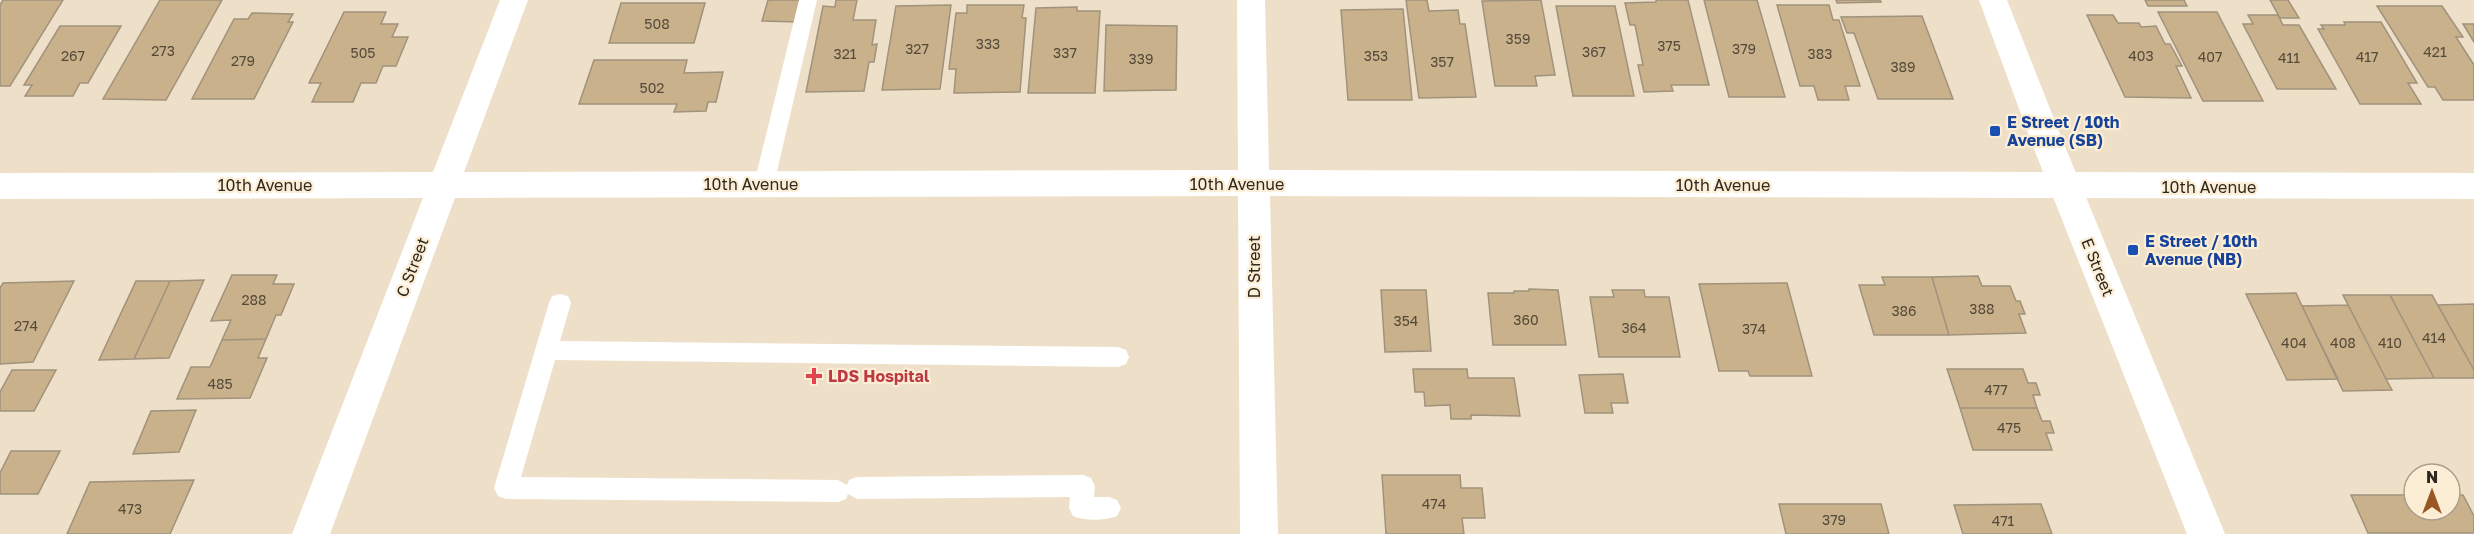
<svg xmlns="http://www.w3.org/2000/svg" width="2474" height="534" font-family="'Golos Text',sans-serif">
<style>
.building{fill:#c9b18b;stroke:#a0927c;stroke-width:1.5}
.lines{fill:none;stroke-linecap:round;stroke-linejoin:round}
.lane{fill:#fff;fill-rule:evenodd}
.street{fill:#fff;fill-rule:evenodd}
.secondary{fill:#fff;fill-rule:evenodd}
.transit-dot{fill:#1a4fb4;stroke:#fcedd5;stroke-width:2}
.health-dot{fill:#e0444e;stroke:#fcedd5;stroke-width:2}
.labels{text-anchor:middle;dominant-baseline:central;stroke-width:4.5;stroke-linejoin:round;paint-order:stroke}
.number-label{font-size:14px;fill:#554a3a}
.transit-label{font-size:16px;font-weight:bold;fill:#164399;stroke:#fcedd5;text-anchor:start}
.street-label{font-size:16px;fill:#2e281f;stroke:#fcedd5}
.health-label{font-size:16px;font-weight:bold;fill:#be3a42;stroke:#fcedd5;text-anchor:start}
</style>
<rect width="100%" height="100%" fill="#eee0c8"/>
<!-- building -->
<path class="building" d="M3 0H63L10 86H0V5Z
M160 0H222L166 100 103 99Z
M768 0H803L798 22 762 21Z
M836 0H857L853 20H876L872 45 877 44 874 62H869L864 91 806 92 823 6 835 7Z
M1406 0H1427L1429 11 1458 10 1460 24H1465L1476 97 1419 98Z
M1541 0 1555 75 1535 76 1537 86H1495L1482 1Z
M1656 0H1688L1709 85H1671L1673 91 1644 92 1638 65H1643L1635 25H1630L1625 3 1656 2Z
M1704 0H1757L1785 97H1729Z
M1836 0H1880L1881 2 1837 3Z
M2145 0H2184L2187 6H2148Z
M2270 0H2288L2299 18H2280Z
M621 3H705L694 43H609Z
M951 5 940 89 882 90 896 6Z
M967 5H1024L1022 18H1026L1020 92 954 93 956 69H949L956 13H967Z
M1777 5H1829L1833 20H1839L1860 86H1845L1849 100H1818L1814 86H1800Z
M1556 6H1615L1634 96H1573Z
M2377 6H2442L2463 37H2456L2474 65V100H2443L2435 87H2428Z
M1077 7V11H1100L1095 93H1028L1036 8Z
M1403 9 1412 100H1348L1341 10Z
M344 12H386L381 24H398L392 37H408L396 66H383L376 83H361L353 102H312L321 83H309Z
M2158 12H2217L2263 101H2203Z
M252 13 293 14 288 22H293L254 99H192L234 19H248Z
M2087 15H2113L2118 23H2139L2141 27 2156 26 2165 44H2170L2182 66H2176L2191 98 2125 97Z
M2248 15H2278L2283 25H2299L2336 89H2277L2243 24H2253Z
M1922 16 1953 99H1878L1854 33H1847L1841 17Z
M2344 22H2381L2417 83H2408L2421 104H2360L2318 29H2324L2321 25H2345Z
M2463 24H2474V42Z
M1106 25 1177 26 1176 90 1104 91Z
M60 26H121L88 83H80L73 96H25L32 85H24Z
M594 60H687L684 73 723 72 716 102H708L706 111 674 112 677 104H579Z
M232 275H277L273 284H294L281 315H276L266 339 222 340 231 320 211 321Z
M1978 276 1982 286H2010L2016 301H2020L2025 314H2019L2026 333 1949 335 1932 277Z
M1882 277H1932L1949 335H1874L1859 285H1885Z
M204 280 169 358 134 359 170 281Z
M74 281 33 362 0 364V288L3 283Z
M136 281H170L134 359 99 360Z
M1787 283 1812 376H1750L1748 371H1719L1699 284Z
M1529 289 1558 290 1566 345H1493L1488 293H1514V291H1529Z
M1381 290H1426L1431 351 1385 352Z
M1612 290H1644L1645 297H1669L1680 357H1599L1590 297H1614Z
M2296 293 2302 306 2338 379 2287 380 2246 294Z
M2343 295H2390L2434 378 2386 379Z
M2390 295H2432L2474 370V378H2434Z
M2474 304V370L2438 305Z
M2348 305 2386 379 2392 390 2343 391 2302 306Z
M266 339 258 358H267L250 398 177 399 191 367H210L222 340Z
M1413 369H1467L1468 378H1514L1520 416 1471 415V419H1451L1450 405 1425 406 1424 392H1415Z
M1947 369H2023L2028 383H2036L2040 395H2033L2037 408H1960Z
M12 370H56L34 411H0V392Z
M1623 374 1628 403H1611L1613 413H1585L1579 375Z
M1960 408H2037L2042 421H2050L2054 433H2046L2052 450H1973Z
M196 410 179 452 133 454 151 411Z
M11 451H60L38 494H0V473Z
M1382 475H1460L1461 488H1482L1485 518H1462L1464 534H1386Z
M194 480 170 534H67L90 482Z
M2351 495H2414V510H2450V495H2463L2474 516V533H2368Z
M1779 504H1881L1889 534H1786Z
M2041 504 2052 534H1963L1954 505Z"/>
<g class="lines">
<!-- lane -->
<path class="lane" d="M799 0H817L774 184 771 190 764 192 757 190 754 184Z
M560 294 568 296 571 303 560 341 1118 347 1126 350 1129 357 1126 364 1118 367 555 360 521 477 838 480 847 485 849 480 857 477 1083 475 1091 478 1095 486 1094 497H1109L1117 500 1121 508 1117 516C1104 521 1086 521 1073 516L1069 508 1070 497 857 499 848 494 846 499 838 502 506 499 498 496 494 488 549 303 552 296Z"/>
<!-- street -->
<path class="street" d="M500 0H528L464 172 1238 170 1237 0H1265L1269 170 2474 173V199L1270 196 1278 534H1240L1238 196 455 198 330 534H292L423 198 0 199V173L433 172Z"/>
<!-- secondary -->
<path class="secondary" d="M1979 0H2007L2064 144 2225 534H2187L2032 144Z"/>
</g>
<!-- markers -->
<g class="transit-dot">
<rect x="1989" y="125" width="12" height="12" rx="3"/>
<rect x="2127" y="244" width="12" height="12" rx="3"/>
</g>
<path class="health-dot" d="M811 367h6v6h6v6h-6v6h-6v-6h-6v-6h6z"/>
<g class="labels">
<!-- number labels -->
<g class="number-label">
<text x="657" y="23">508</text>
<text x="1518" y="38">359</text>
<text x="988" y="43">333</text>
<text x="1669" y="45">375</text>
<text x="917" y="48">327</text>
<text x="1744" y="48">379</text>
<text x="163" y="50">273</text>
<text x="1594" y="51">367</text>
<text x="2435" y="51">421</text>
<text x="363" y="52">505</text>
<text x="1065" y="52">337</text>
<text x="845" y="53">321</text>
<text x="1820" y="53">383</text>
<text x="73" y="55">267</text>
<text x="1376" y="55">353</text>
<text x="2141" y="55">403</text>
<text x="2210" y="56">407</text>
<text x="2367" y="56">417</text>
<text x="2289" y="57">411</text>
<text x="1141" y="58">339</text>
<text x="243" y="60">279</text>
<text x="1442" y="61">357</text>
<text x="1903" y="66">389</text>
<text x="652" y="87">502</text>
<text x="254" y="299">288</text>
<text x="1982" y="308">388</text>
<text x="1904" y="310">386</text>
<text x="1526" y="319">360</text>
<text x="1406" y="320">354</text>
<text x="26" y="325">274</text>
<text x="1634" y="327">364</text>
<text x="1754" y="328">374</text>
<text x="2434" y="337">414</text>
<text x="2294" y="342">404</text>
<text x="2343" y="342">408</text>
<text x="2390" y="342">410</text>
<text x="220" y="383">485</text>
<text x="1996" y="389">477</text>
<text x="2009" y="427">475</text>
<text x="1434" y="503">474</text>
<text x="130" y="508">473</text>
<text x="1834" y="519">379</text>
<text x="2003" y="520">471</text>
</g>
<!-- transit labels -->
<g class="transit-label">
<text x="2007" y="122">E Street / 10th<tspan x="2007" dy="18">Avenue (SB)</tspan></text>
<text x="2145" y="241">E Street / 10th<tspan x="2145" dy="18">Avenue (NB)</tspan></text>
</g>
<!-- street labels -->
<g class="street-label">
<text x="751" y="184">10th Avenue</text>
<text x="1237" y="184">10th Avenue</text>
<text x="265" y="185">10th Avenue</text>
<text x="1723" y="185">10th Avenue</text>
<text x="2209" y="187">10th Avenue</text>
<text transform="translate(412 267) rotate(-69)">C Street</text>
<text transform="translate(1254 267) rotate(-90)">D Street</text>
<text transform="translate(2098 267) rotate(68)">E Street</text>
</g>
<!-- health labels -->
<g class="health-label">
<text x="828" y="376">LDS Hospital</text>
</g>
</g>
<!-- north arrow -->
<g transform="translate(2432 492)"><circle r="28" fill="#fcedd5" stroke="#aa9e8c" stroke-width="1.5"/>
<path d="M0-4.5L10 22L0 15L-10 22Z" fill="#995725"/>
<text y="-9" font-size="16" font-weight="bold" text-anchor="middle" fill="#2e281f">N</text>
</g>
</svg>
